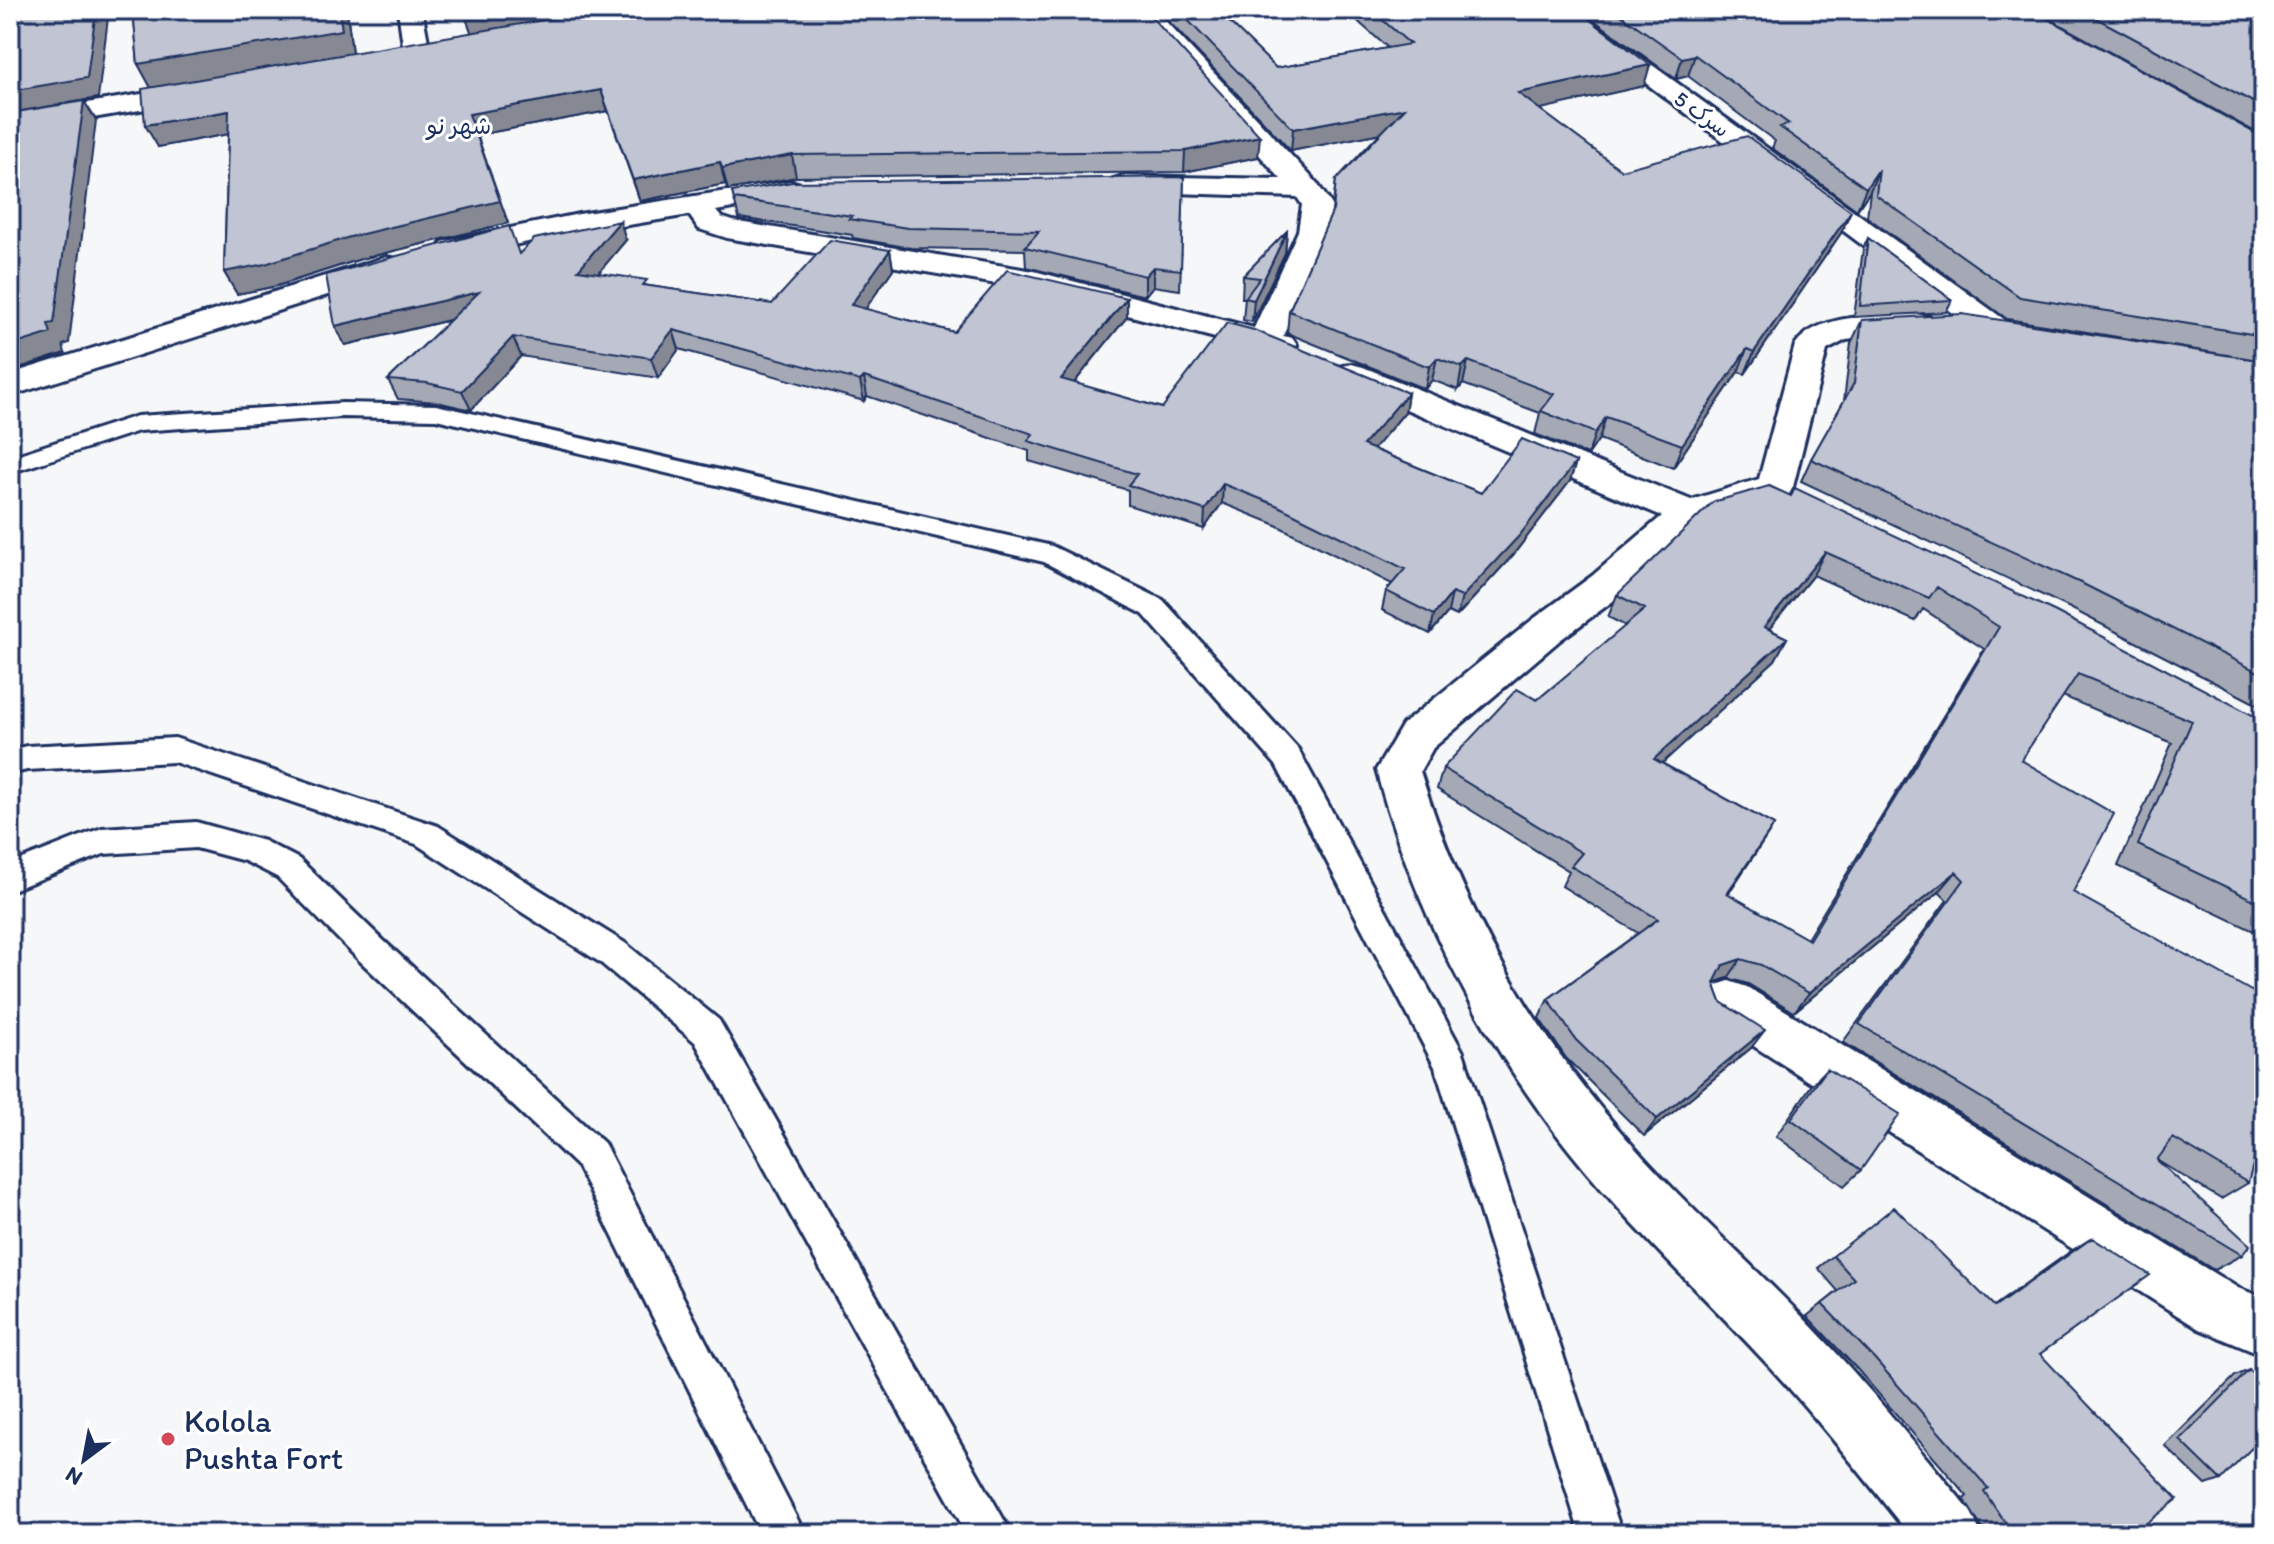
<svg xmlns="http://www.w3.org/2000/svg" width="2274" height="1544" font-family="Itim,'Playpen Sans Arabic',sans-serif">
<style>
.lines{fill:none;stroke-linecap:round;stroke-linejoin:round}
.service-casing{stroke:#1b2f5e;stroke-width:6}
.minor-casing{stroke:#1b2f5e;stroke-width:6}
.secondary-casing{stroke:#1b2f5e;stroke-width:6}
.service{fill:#fff;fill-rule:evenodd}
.minor{fill:#fff;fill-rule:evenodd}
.secondary{fill:#fff;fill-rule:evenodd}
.wall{fill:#a5a9b5;stroke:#1b2f5e;stroke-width:2;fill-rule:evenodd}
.shaded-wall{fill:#868994;stroke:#1b2f5e;stroke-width:2}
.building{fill:#c0c4d3;stroke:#1b2f5e;stroke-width:2;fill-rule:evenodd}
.poi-dot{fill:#d1495b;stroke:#fff;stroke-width:3}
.labels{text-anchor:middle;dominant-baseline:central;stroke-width:6;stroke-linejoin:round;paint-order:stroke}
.far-street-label{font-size:22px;fill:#1b2f5e;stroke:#fff}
.far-neighbourhood-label{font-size:24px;fill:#1b2f5e;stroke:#fff}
.near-poi-label{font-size:32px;fill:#1b2f5e;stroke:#fff;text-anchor:start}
</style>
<rect width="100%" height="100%" fill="#f6f7f9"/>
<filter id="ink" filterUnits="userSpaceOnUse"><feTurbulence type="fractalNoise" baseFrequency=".0125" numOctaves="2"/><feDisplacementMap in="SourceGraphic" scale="16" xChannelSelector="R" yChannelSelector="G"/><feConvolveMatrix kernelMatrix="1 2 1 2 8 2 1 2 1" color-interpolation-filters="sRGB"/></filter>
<g filter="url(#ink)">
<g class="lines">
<defs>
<path id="service" d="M342 403 436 405 1052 546 1163 600 1298 749 1463 1052 1622 1534H1580L1435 1067 1276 765 1143 614 1044 562 436 419 342 417 139 431 10 473V457L137 416Z
M175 738 438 826 625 943 719 1020 1012 1534H967L695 1042 601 963 416 844 174 762 27 770 10 774V750L27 746Z
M196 822 264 841 299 859 384 941 604 1143 805 1534H761L578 1167 360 961 277 877 245 861 196 848 104 854 10 891V864L91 832 102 828Z"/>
<path id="minor" d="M1129 10H1155L1316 182 1332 205 1328 231 1283 336 1292 338 1297 345 1292 352 1280 355 1032 290 727 238 699 229 689 215 537 240 453 258 442 256 438 249 442 242 579 214 791 181 801 184 806 190 801 196 716 211 721 217 733 221 1034 271 1254 328 1298 231 1302 205 1297 197 1113 191 1108 185 1113 179 1123 176 1281 179Z
M1548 10H1576L2012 325 2017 332 2012 339 2000 342 1988 339Z
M386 257 397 259 402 266 397 273 10 396V374Z
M1918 314 1930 317 1934 324 1930 331 1846 340 1827 350 1793 487 1788 496 1702 522 1620 596 1560 640 1433 748 1420 771C1463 910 1530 1028 1626 1138 1684 1205 1752 1263 1813 1328 1869 1386 1919 1450 1971 1512L1981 1534H1909C1863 1477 1819 1420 1770 1367 1697 1288 1618 1216 1554 1131 1472 1022 1412 901 1376 770L1403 724 1532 620 1592 576 1662 516 1339 381 1334 374 1339 367 1351 364 1363 367 1691 500 1759 479 1795 345C1819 311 1882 317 1918 314Z
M1729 981 1747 987 2238 1288 2264 1298V1356L2199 1329 1711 1019 1704 1003 1711 987Z"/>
<path id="secondary" d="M398 10H422L430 52 426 58H408L404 52Z
M201 84 211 86 215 92 211 98 10 132V116Z"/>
</defs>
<!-- service casing -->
<use href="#service" class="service-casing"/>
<!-- minor casing -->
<use href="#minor" class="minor-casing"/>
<!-- secondary casing -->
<use href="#secondary" class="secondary-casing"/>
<!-- service -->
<use href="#service" class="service"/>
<!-- minor -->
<use href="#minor" class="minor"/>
<!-- secondary -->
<use href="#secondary" class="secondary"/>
</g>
<!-- wall -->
<path class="wall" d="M133 10H347L352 53 1258 157 1184 172 796 177 728 190 725 184 640 201 608 111 477 135 508 223 361 259 277 286 237 294 224 272 228 134 158 147 151 87 138 64Z
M1158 10H1217L1276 68 1388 48 1345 10H1577L1644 86 1539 109 1621 170 1841 233 1745 374 1738 372 1673 468 1599 439 1588 455 1535 434 1540 413 1463 384 1458 390 1432 380 1425 389 1287 333 1289 311 1332 213 1336 180 1380 133 1291 151Z
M1580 10H2032L2264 138V361L2007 319 1867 217 1870 191 1857 210 1772 148 1775 141 1688 76 1676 79Z
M2033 10H2264V137Z
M1184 177 1180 290 1153 286 1145 296 1026 267 1025 250 911 248 853 238 852 235 739 218 732 192Z
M1287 231 1285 253 1252 322 1243 320 1245 298H1242L1243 276Z
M1868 238 1952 300 1946 312 1854 317 1863 249Z
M626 240 598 273 649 286 772 304 890 250 893 269 865 309 954 332 1127 298V317L1074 383 1162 408 1408 393 1405 412 1373 449 1481 493 1576 462 1570 481 1513 555 1457 616 1448 612 1430 634 1382 610 1386 591 1392 584 1274 524 1222 503 1204 529 1128 505V490L1029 461V451L867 396 864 401 679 349 658 378 521 356 471 410 437 402 398 399 388 380 450 320 345 345 519 253Z
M1862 320 2264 361V708L2070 608 1801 481 1811 459 1844 401 1851 343Z
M1769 486 2264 721V936L2118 866 2172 743 2063 696 2021 760 2073 892 2248 1183 2221 1199 2158 1161 2242 1255 2214 1270 1843 1042 1947 900 1939 892 1794 1012 1748 984 1728 978 1714 983 1721 1002 1751 1048 1644 1136 1566 1058 1539 1018 1548 999 1638 933 1562 886 1569 871 1437 789 1443 768 1537 700 1626 626 1608 617 1617 595ZM1813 575 1915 621 1923 609 1984 649 1807 939 1728 894 1774 825 1662 763 1775 660 1787 638 1769 629Z
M1827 1069 1861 1170 1844 1186 1776 1136 1811 1086Z
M2092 1238 2040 1354 2133 1534H1988L1980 1525 1964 1499 1967 1496 1857 1369 1807 1316 1838 1291 1818 1268 1833 1256 1994 1306 2071 1251Z
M2249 1370 2221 1480 2206 1485 2165 1446 2235 1376Z"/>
<!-- shaded-wall -->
<path class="shaded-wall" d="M96 10H109L98 98 10 113V91Z
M339 10H347L352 54 151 88 138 64Z
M482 10H607L472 34 464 13Z
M1695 55 1688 76 1676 79 1682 58Z
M1650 65 1644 86 1514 115 1518 93Z
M601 90 608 111 477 135 508 223 361 259 277 286 237 294 224 272 469 114Z
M84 101 96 120 69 343 63 345 65 353 10 371V346Z
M1405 108 1402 129 1291 151 1293 129Z
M229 111 240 132 158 147 145 125Z
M1260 136 1258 157 1184 172 1185 151Z
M792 155 796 177 728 190 722 168Z
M720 162 725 184 640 201 633 180Z
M1879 169 1870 191 1857 210 1866 188Z
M1851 211 1841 233 1745 374 1754 352Z
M620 221 626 240 585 289 578 270Z
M1287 231 1285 253 1252 322 1254 300Z
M890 250 893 269 855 324 851 305Z
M1153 267V286L1145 296V276Z
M479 292 487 311 345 345 335 326Z
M1127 298V317L1062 398 1061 379Z
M673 330 679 349 658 378 651 358Z
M513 337 521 356 471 410 462 391Z
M1747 349 1738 372 1673 468 1682 445Z
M1437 358 1432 380 1425 389 1429 367Z
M1468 361 1463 384 1458 390 1462 367Z
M864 377 867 396 864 401 860 381Z
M1408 393 1405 412 1360 465 1363 445Z
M1606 417 1599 439 1588 455 1595 433Z
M1576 462 1570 481 1513 555 1457 616 1462 597Z
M1223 484 1222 503 1204 529 1205 510Z
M1825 552 1813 575 1753 649 1764 627Z
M1452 593 1448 612 1430 634 1434 615Z
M1787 638 1775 660 1644 780 1654 759Z
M1774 825 1761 845 1715 913 1727 893Z
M1956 872 1939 892 1794 1012 1809 993Z
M1741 959 1728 978 1710 984 1723 965Z
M1765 1030 1751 1048 1644 1136 1657 1119Z"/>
<!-- building -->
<path class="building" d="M10 10H96L87 78 10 91Z
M133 10H339L342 30 138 64Z
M463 10H482L464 13Z
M603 10H1145L1260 136 1185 151 792 155 722 168 720 162 633 180 601 90 469 114 500 201 350 237 265 264 224 272 229 111 145 125 142 89Z
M1178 10H1217L1276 68 1410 44 1371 10H1577L1650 65 1518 93 1621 170 1747 136 1851 211 1754 352 1747 349 1682 445 1606 417 1595 433 1541 411 1554 394 1468 361 1462 367 1437 358 1429 367 1289 311 1333 210 1336 180 1405 108 1293 129Z
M1614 10H2032L2264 138V336L2020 297 1876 195 1879 169 1866 188 1780 127 1789 124 1695 55 1682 58Z
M2081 10H2264V108Z
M84 101 54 323 48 324 51 333 10 346V113Z
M1184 177 1181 270 1153 267 1145 276 1025 247 1039 231 908 228 849 219 852 216 734 199 732 192 792 182Z
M620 221 578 270 647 280 643 285 772 304 830 240 890 250 851 305 954 332 1007 270 1127 298 1061 379 1162 408 1227 323 1254 330 1408 393 1363 445 1481 493 1522 439 1576 462 1519 536 1462 597 1452 593 1434 615 1386 591 1405 569 1276 505 1223 484 1205 510 1128 485 1137 474 1028 441 1033 434 864 377 860 381 673 330 651 358 513 337 462 391 427 383 388 380 479 292 335 326 326 275 509 226 519 254 534 239Z
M1287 231 1254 300 1245 298 1260 278 1243 276Z
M1868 238 1952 300 1860 306Z
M1962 314 2264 361V675L2087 586 1811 459 1854 383 1862 320Z
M1769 486 1791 496 1795 488 2056 612 2264 721V905L2138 845 2192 721 2078 674 2021 760 2114 814 2073 892 2264 998V1124L2248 1183 2173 1138 2157 1160 2250 1245 2242 1255 1859 1024 1964 880 1956 872 1809 993 1761 965 1741 959 1723 965 1714 983 1721 1002 1765 1030 1657 1119 1576 1040 1548 999 1658 919 1571 866 1582 853 1443 768 1517 689 1537 700 1645 609 1617 595 1713 502ZM1825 552 1929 598 1937 587 1999 627 1809 940 1727 893 1774 825 1654 759 1787 638 1764 627Z
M1827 1069 1900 1114 1861 1170 1791 1119Z
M1894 1207 1995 1307 2092 1238 2150 1275 2040 1354 2177 1499 2133 1534H2016L2001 1517 1984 1491 1988 1488 1874 1358 1822 1304 1854 1279 1833 1256Z
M2249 1370 2264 1383V1435L2221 1480 2180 1440Z"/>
</g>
<!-- markers -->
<circle class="poi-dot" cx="168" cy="1439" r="8"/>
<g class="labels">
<!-- far-street labels -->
<g class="far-street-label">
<text transform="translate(1702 114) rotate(36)">سرک 5</text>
</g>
<!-- far-neighbourhood labels -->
<g class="far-neighbourhood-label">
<text x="459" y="125">شهر نو</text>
</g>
<!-- near-poi labels -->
<g class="near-poi-label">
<text x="184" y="1421">Kolola<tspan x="184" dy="37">Pushta Fort</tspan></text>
</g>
</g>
<!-- margin -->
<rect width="2274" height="1544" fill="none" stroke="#fff" stroke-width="40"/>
<rect x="20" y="20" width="2234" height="1504" fill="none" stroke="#1b2f5e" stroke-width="3" filter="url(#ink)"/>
<!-- north arrow -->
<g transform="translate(84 1460) rotate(212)" stroke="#ffffff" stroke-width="6" paint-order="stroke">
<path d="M0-6L14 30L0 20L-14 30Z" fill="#1b2f5e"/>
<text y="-12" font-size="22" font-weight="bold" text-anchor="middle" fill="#1b2f5e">N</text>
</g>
</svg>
